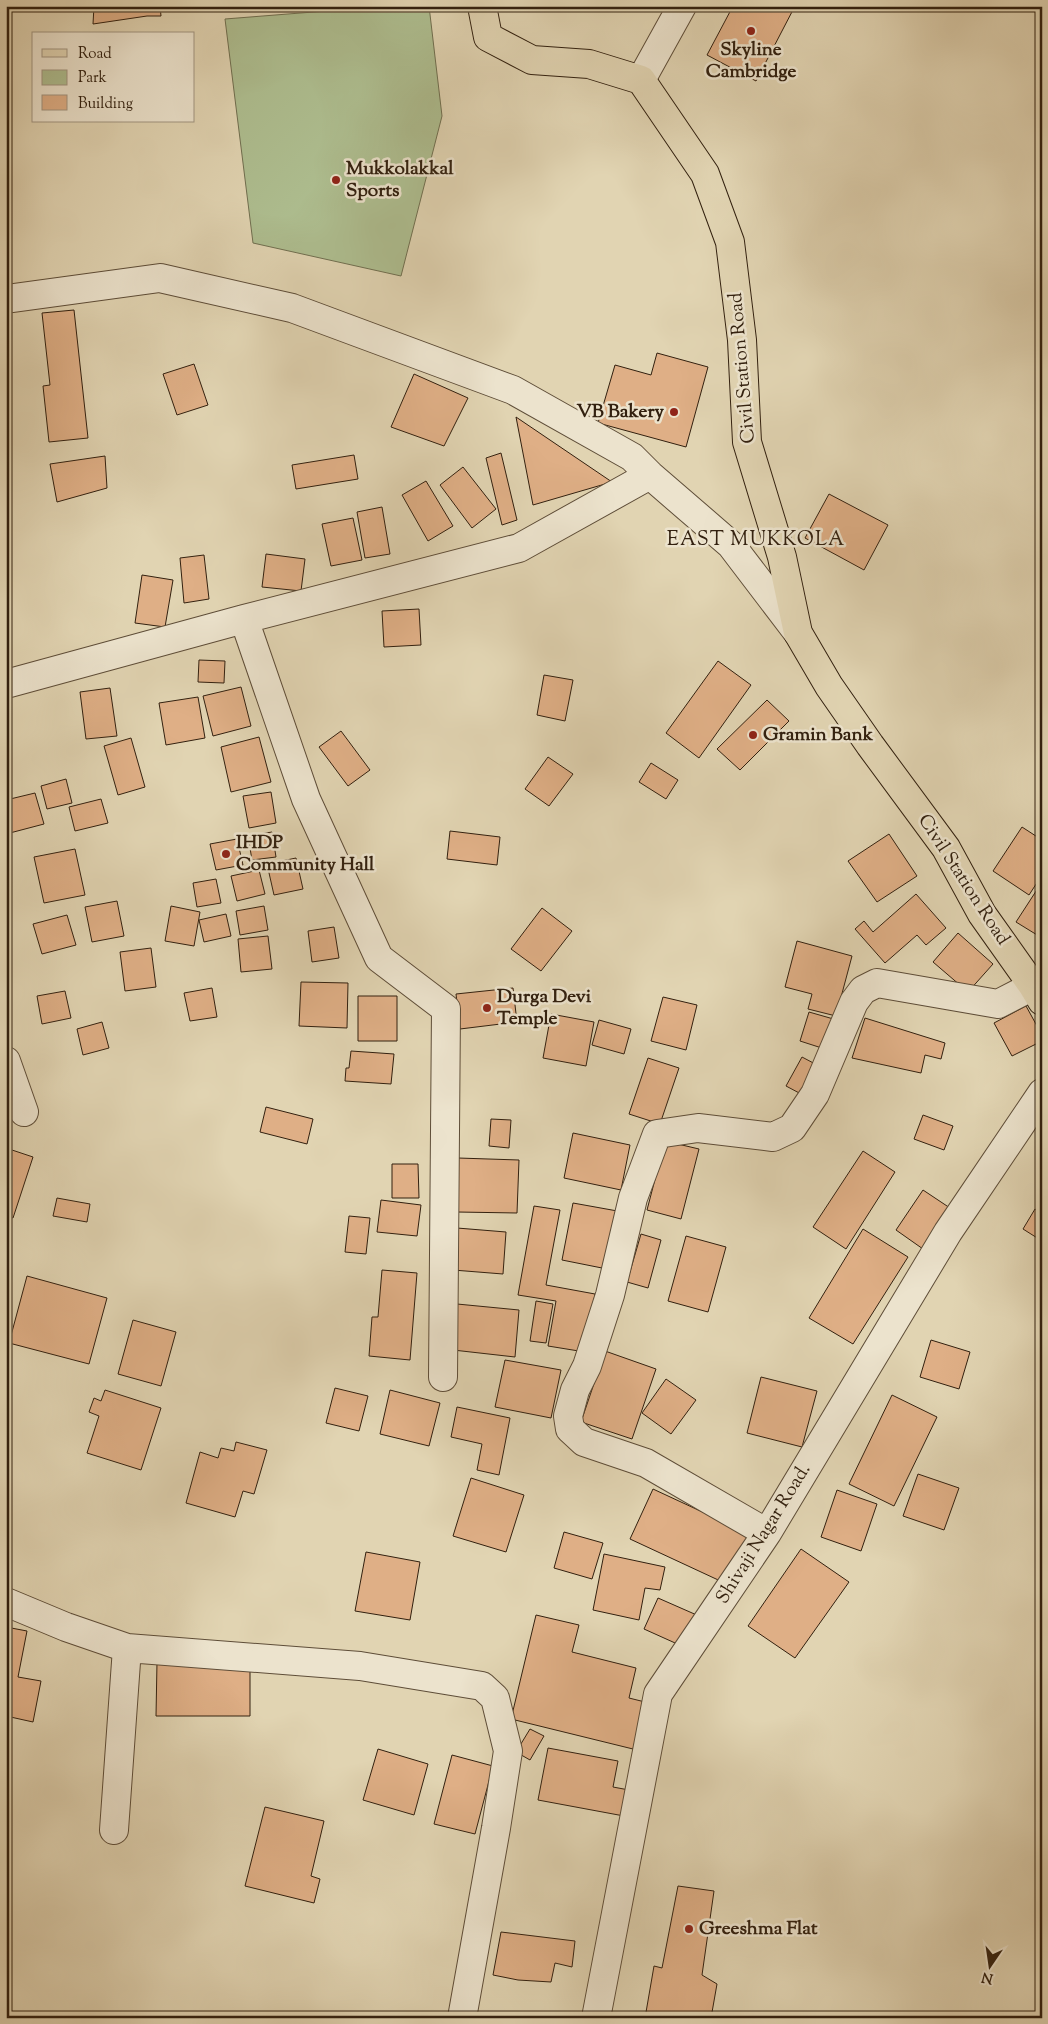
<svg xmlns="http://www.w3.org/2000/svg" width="1048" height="2024" font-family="'Sorts Mill Goudy',serif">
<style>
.green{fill:#aebe90;stroke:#706f50}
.building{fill:#dfaf86;stroke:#32200f}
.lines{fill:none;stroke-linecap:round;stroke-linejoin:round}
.minor-casing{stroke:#5e4d38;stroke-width:30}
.major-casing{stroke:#32200f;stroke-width:30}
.minor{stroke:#ece3cd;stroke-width:28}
.major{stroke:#e1d4b2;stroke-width:28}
.poi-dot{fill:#8f2418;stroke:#ece3cd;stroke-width:2}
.labels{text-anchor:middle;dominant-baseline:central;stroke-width:5;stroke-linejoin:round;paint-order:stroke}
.poi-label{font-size:19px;font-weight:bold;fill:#32200f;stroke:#ece3cd;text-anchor:start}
.street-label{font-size:19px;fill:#32200f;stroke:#ece3cd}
.neighbourhood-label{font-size:20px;letter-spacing:1px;fill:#32200f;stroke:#ece3cd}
</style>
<rect width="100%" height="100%" fill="#e1d4b2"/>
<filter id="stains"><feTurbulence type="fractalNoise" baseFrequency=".004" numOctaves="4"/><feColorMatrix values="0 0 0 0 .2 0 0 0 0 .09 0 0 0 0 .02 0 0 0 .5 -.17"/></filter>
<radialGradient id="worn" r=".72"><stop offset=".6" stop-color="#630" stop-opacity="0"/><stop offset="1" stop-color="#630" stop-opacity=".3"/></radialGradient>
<!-- green -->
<path class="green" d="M389 6H429L442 116 401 276 253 243 225 19Z"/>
<!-- building -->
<path class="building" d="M94 6H160L161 16H147L93 24Z
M733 6H795L756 81 707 55Z
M74 310 88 438 49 442 43 386 50 385 42 313Z
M657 353 708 367 686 447 598 423 615 365 651 375Z
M194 364 208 405 177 415 163 374Z
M414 374 468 398 444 446 391 427Z
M516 417 612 482 533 505Z
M501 453 517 520 502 525 486 458Z
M354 455 358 479 296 489 292 465Z
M105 456 107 488 57 502 50 464Z
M463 467 496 509 472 528 440 485Z
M426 481 453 526 428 541 402 495Z
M829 494 888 525 864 570 805 538Z
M382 507 390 554 365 558 357 512Z
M353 518 362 560 331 566 322 524Z
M266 554 305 559 301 591 262 587Z
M204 555 209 599 184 603 180 558Z
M142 575 173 580 165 627 135 623Z
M419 609 421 645 384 647 382 611Z
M199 660 225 661 224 683 198 682Z
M718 661 751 685 699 758 666 733Z
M544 675 573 680 565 721 537 715Z
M241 687 251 726 213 736 203 696Z
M110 688 117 736 86 739 80 692Z
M198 697 205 738 166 745 159 703Z
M767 700 789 721 740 770 717 749Z
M341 731 370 770 348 786 319 747Z
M259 737 271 782 231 792 221 747Z
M131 738 145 787 118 795 104 746Z
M548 757 573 774 549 806 525 789Z
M651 763 678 780 666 799 639 782Z
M66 779 72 803 47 809 41 786Z
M271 792 276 823 249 828 243 796Z
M35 793 44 824 6 834V800Z
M101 799 108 823 75 831 69 807Z
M1022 827 1042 840V875L1029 895 993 871Z
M450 831 500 837 497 865 447 859Z
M272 832 276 857 252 860 248 836Z
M889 834 917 876 877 902 848 861Z
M237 839 243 865 216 870 210 844Z
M75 849 85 895 44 903 34 857Z
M296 858 303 889 274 895 267 864Z
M259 870 265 894 237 901 231 876Z
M216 879 221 903 197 907 193 883Z
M1042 882V938L1016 922Z
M916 894 946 928 926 945 917 935 885 963 855 929 864 921 873 932Z
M117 901 124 936 92 942 85 907Z
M171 906 200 912 194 946 165 941Z
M264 906 268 930 240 935 236 911Z
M542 908 572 931 541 971 511 949Z
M226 914 231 936 204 942 199 920Z
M67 915 76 945 42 954 33 924Z
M334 927 339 958 312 962 308 931Z
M958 933 993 964 968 992 933 962Z
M268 936 272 969 241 972 238 939Z
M797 941 852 956 836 1016 808 1009 812 994 785 987Z
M151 948 156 987 125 991 120 952Z
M301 982 348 983 347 1028 299 1026Z
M212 988 217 1017 190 1021 184 993Z
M513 988 517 1022 460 1029 456 994Z
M65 991 71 1018 42 1024 37 996Z
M358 996H397V1041H358Z
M663 997 697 1005 686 1050 651 1041Z
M1026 1006 1042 1035V1041L1012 1056 994 1023Z
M809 1012 837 1020 828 1050 800 1041Z
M551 1014 594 1022 586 1066 543 1058Z
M865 1018 945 1043 941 1059 925 1055 921 1073 852 1058Z
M599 1020 631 1029 624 1054 592 1045Z
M102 1022 109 1048 83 1055 77 1029Z
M351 1051 394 1054 391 1084 345 1081 346 1068H349Z
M802 1057 819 1066 803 1095 786 1086Z
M648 1058 679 1068 660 1124 629 1114Z
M266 1107 313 1119 307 1144 260 1132Z
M923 1115 953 1126 944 1150 914 1139Z
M491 1119 511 1120 509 1148 489 1146Z
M573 1133 630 1145 621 1190 564 1178Z
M665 1141 699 1149 681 1219 647 1210Z
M6 1148 33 1157 13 1218 6 1216Z
M863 1151 895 1172 846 1249 813 1227Z
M458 1158 519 1160 517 1213 457 1212Z
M392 1164H418L419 1198H392Z
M923 1190 950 1208 923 1249 896 1230Z
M57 1198 90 1204 87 1222 53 1216Z
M381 1200 421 1205 417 1236 377 1232Z
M573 1203 623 1212 612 1270 562 1260Z
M534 1206 560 1210 546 1285 595 1294 585 1352 548 1346 556 1301 518 1295Z
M1035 1209 1042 1214V1241L1023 1229Z
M349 1216 370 1218 366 1254 345 1252Z
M457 1228 506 1232 503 1274 453 1270Z
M863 1229 908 1257 853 1344 809 1318Z
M641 1234 661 1240 648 1288 627 1282Z
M686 1236 726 1247 708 1312 668 1301Z
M382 1270 417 1273 410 1360 369 1356 372 1317H378Z
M27 1276 107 1298 89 1364 9 1343Z
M536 1301 553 1304 546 1343 530 1341Z
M457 1304 519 1310 515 1357 453 1350Z
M133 1320 176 1332 161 1386 118 1374Z
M931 1340 970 1352 959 1389 920 1377Z
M605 1351 656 1369 632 1439 581 1422Z
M505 1360 561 1370 551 1418 495 1407Z
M761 1377 817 1391 802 1447 747 1433Z
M666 1379 696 1400 671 1434 642 1413Z
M335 1388 368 1396 359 1431 326 1423Z
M105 1390 161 1408 141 1470 87 1453 99 1416 89 1412 94 1398 101 1401Z
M390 1390 440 1403 429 1446 380 1434Z
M892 1395 937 1417 894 1506 849 1484Z
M457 1407 510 1418 499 1475 477 1470 482 1444 451 1437Z
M236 1442 267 1450 254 1494 243 1491 235 1517 186 1503 200 1452 218 1458 221 1448 234 1451Z
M918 1474 959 1488 944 1530 903 1516Z
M471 1478 524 1495 506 1552 453 1536Z
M653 1489 752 1535 729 1585 630 1539Z
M837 1490 877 1504 861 1551 821 1537Z
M564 1532 603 1543 592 1579 554 1568Z
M801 1549 849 1582 795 1658 748 1626Z
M366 1552 420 1562 410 1620 355 1611Z
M604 1554 665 1567 660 1590 645 1588 639 1620 593 1610Z
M658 1598 699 1616 684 1647 644 1629Z
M536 1615 579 1625 572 1652 636 1668 629 1698 645 1702 633 1749 511 1719Z
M6 1627 27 1631 18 1677 41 1681 33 1722 6 1716Z
M157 1662 250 1663V1716H156Z
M530 1729 544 1736 530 1760 516 1752Z
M548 1748 618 1761 613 1787 629 1790 624 1816 538 1800Z
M378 1749 428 1764 414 1815 363 1800Z
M452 1755 493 1766 475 1834 434 1824Z
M265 1807 324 1821 311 1876 320 1879 314 1903 245 1886Z
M678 1886 714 1891 702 1975 717 1984 711 2018H645L654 1966 662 1968Z
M501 1932 575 1941 572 1967 555 1963 551 1982 518 1980 493 1975Z"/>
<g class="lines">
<defs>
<path id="minor" d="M641 80 682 6
M6 299 160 278 292 308 513 390 632 457 650 475 731 545 798 633
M244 619 306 799 379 958 446 1009 443 1377
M6 684 244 619 519 548 650 475
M6 1061 24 1112
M767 1533 646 1463 584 1442 570 1429 568 1416 575 1390 587 1366 610 1295 633 1198 657 1134 698 1128 773 1137 792 1128 815 1094 854 1002 863 990 877 983 998 1004 1033 986
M6 1602 66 1627 127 1648 360 1666 482 1686 495 1698 508 1751 496 1828 462 2018
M114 1830 127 1648
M596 2018 658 1694 767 1533 948 1232 1042 1093"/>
<path id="major" d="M482 6 488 37 532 60 589 64 641 80 705 174 730 242 742 340 747 442 782 557 798 633 829 686 870 745 946 848 982 914 1033 986 1042 1001"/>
</defs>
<!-- minor casing -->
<use href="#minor" class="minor-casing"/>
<!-- major casing -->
<use href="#major" class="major-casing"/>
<!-- minor -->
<use href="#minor" class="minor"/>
<!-- major -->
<use href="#major" class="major"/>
</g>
<!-- markers -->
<g class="poi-dot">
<circle cx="751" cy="31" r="5"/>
<circle cx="336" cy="180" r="5"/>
<circle cx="674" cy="412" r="5"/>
<circle cx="753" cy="735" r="5"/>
<circle cx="226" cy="854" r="5"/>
<circle cx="487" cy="1008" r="5"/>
<circle cx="689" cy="1929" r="5"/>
</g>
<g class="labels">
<!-- poi labels -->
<g class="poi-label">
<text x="751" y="50" text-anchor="middle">Skyline<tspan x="751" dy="22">Cambridge</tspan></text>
<text x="346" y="169">Mukkolakkal<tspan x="346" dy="22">Sports</tspan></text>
<text x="664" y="412" text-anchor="end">VB Bakery</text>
<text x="763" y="735">Gramin Bank</text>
<text x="236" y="843">IHDP<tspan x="236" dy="22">Community Hall</tspan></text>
<text x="497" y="997">Durga Devi<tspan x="497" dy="22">Temple</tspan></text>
<text x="699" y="1929">Greeshma Flat</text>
</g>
<!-- street labels -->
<g class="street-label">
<text transform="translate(743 368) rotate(-95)">Civil Station Road</text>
<text transform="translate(963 880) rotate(57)">Civil Station Road</text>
<text transform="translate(764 1534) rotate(-58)">Shivaji Nagar Road.</text>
</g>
<!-- neighbourhood labels -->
<g class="neighbourhood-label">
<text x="756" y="540">EAST MUKKOLA</text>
</g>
</g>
<!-- margin -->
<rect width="1048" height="2024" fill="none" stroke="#e1d4b2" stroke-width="25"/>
<rect x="8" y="8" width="1033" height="2009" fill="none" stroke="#32200f" stroke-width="2.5"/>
<rect x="12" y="12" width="1023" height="1999" fill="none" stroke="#32200f"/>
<!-- legend -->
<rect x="32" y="32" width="162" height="90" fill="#ece3cd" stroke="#a29581"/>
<rect x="42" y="49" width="25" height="8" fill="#e1d4b2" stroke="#a29581"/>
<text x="78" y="58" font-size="15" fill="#32200f">Road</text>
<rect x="42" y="70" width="25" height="15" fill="#aebe90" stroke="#a29581"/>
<text x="78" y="82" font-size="15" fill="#32200f">Park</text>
<rect x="42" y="95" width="25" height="15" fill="#dfaf86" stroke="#a29581"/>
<text x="78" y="108" font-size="15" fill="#32200f">Building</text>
<!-- north arrow -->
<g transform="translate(990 1966) rotate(193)" stroke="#ece3cd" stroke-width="4" paint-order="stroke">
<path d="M0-4L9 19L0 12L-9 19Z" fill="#32200f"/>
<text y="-8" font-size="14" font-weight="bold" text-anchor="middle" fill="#32200f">N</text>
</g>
<rect width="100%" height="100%" filter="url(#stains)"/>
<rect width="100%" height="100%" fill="url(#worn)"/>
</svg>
